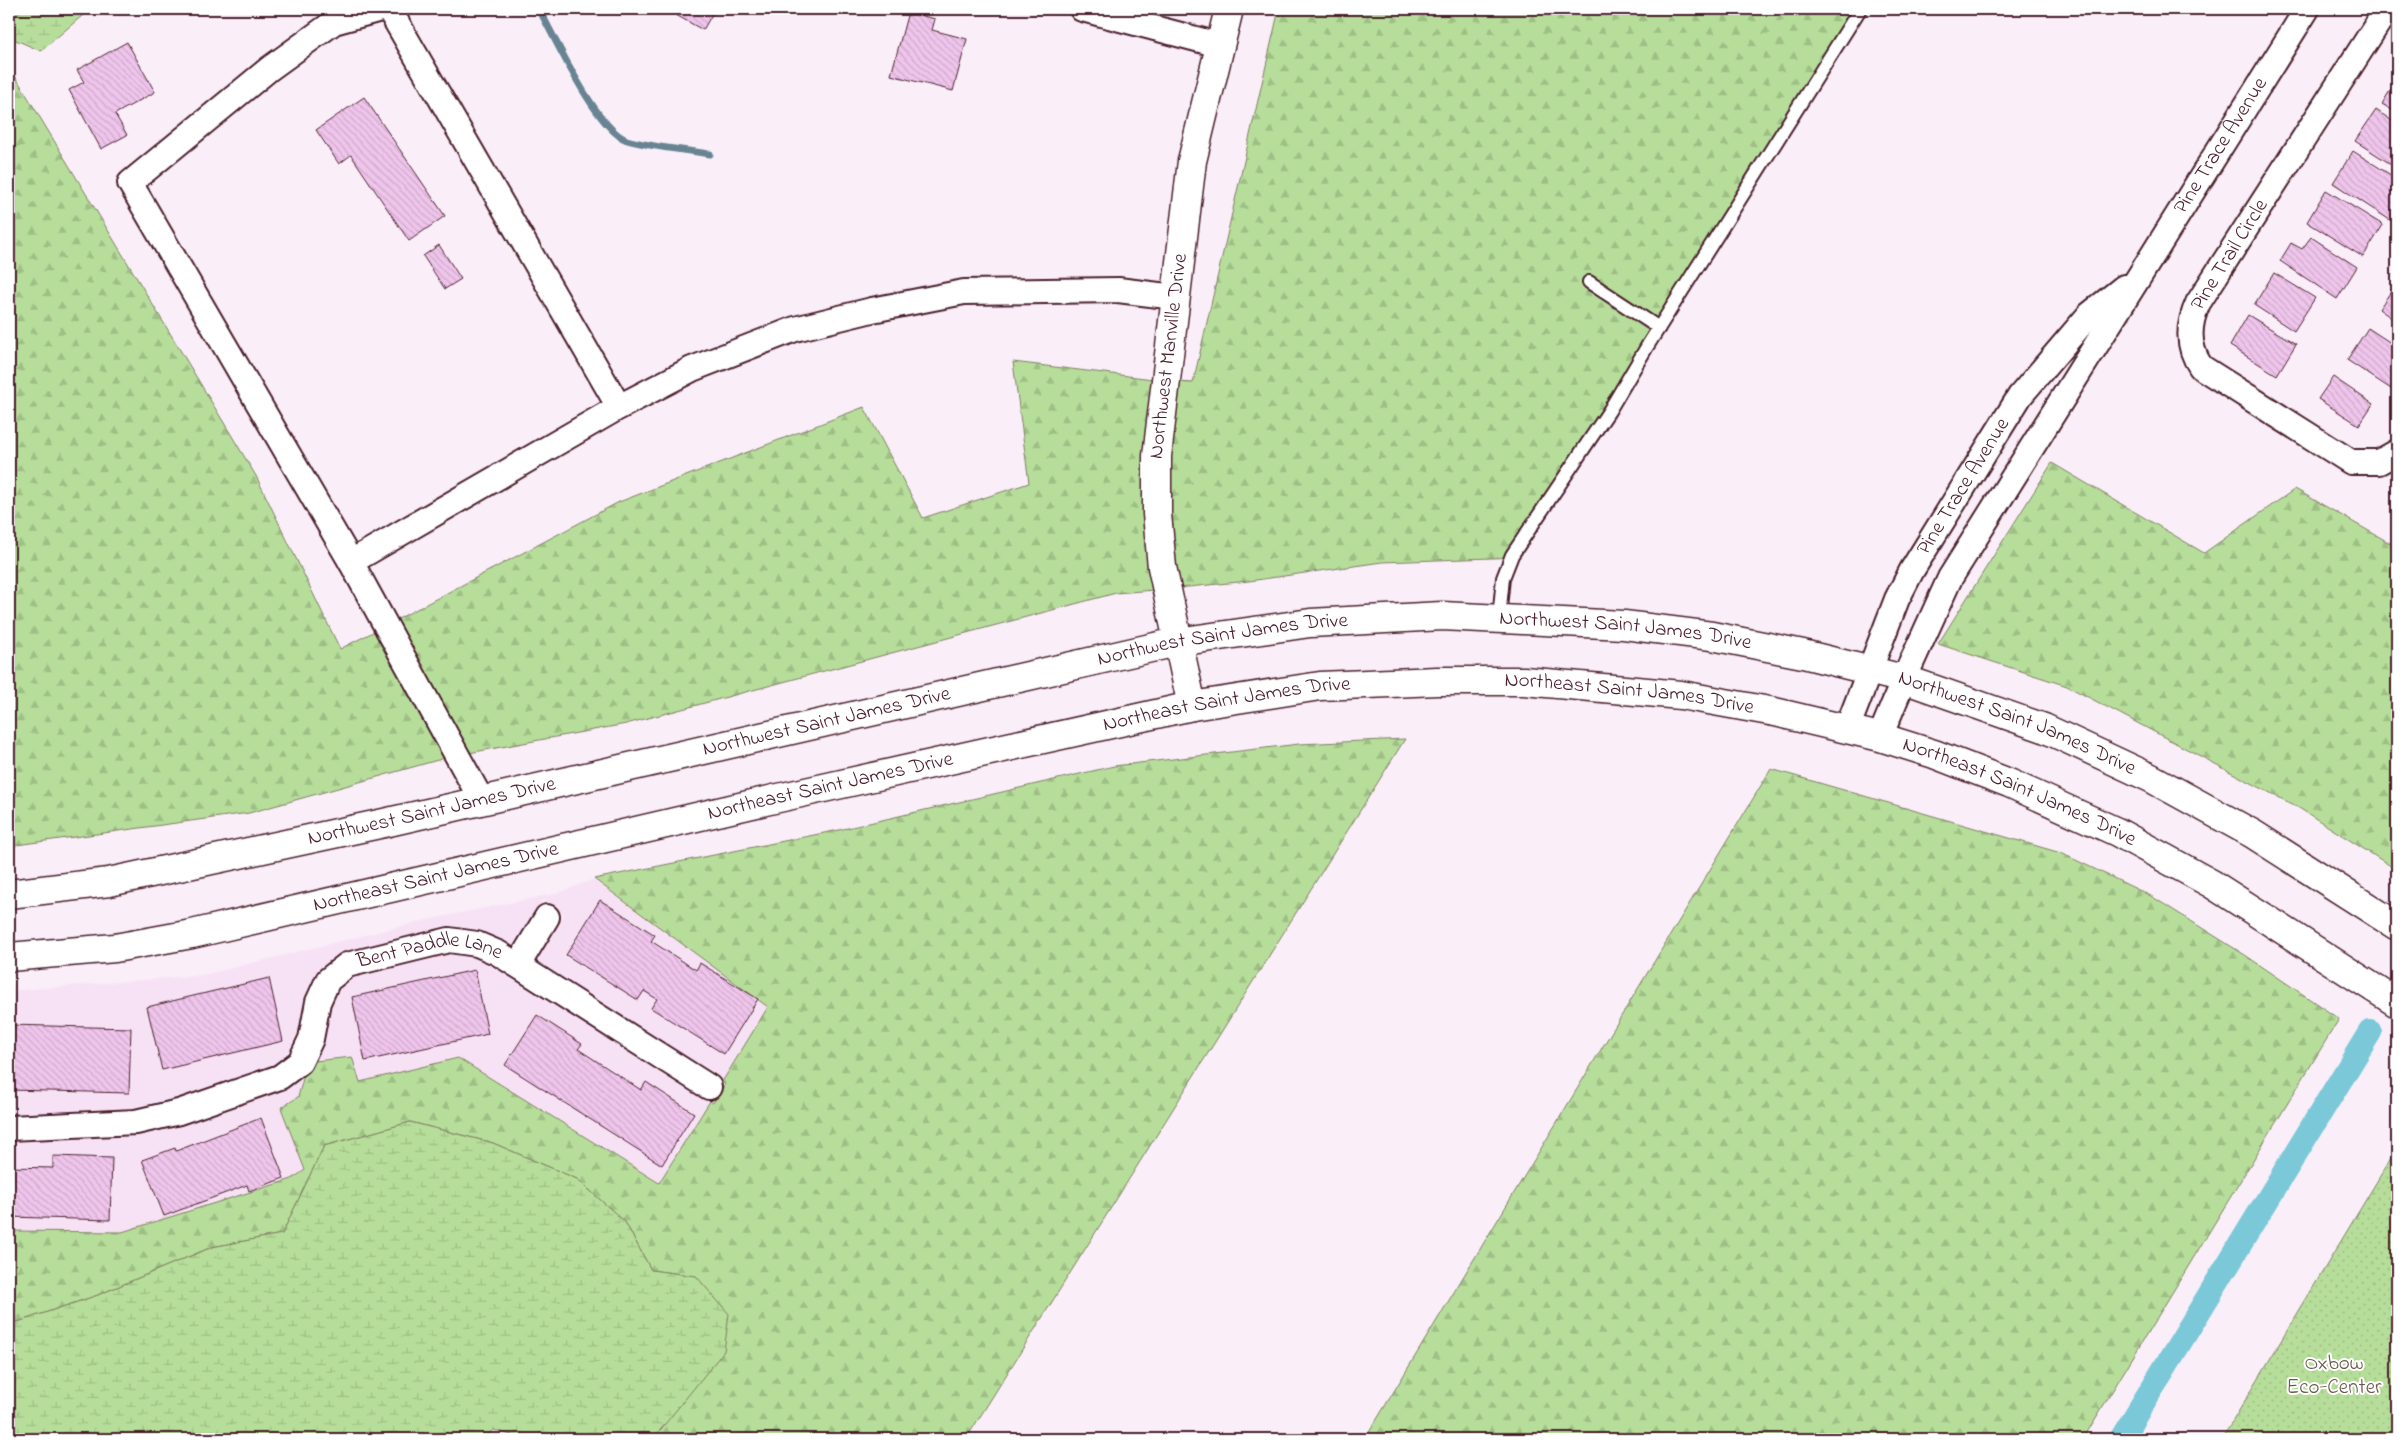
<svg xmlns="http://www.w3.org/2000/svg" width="2406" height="1448" font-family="'Indie Flower',sans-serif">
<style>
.built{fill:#f7e2f5}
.forest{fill:url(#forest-firs);stroke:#807e62}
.wetland{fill:url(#wetland-marsh);stroke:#807e62}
.park{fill:url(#park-dots);stroke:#807e62}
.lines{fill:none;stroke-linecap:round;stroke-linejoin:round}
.stream{stroke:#678493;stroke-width:7}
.canal{stroke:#7ac8d8;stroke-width:24}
.building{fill:url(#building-back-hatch);stroke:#4a1f2b}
.service-casing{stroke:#4a1f2b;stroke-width:16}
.minor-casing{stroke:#4a1f2b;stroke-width:28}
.tertiary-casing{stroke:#4a1f2b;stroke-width:31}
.secondary-casing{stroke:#4a1f2b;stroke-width:31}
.service{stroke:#fff;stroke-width:12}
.minor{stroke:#fff;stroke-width:24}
.tertiary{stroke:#fff;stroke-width:28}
.secondary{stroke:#fff;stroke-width:28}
.labels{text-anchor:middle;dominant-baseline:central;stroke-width:4;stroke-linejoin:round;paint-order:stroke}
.street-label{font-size:21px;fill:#4a1f2b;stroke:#fff}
.park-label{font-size:21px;fill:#6a584c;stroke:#fff}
</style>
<defs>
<pattern id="forest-firs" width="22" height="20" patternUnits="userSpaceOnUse" patternTransform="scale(1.25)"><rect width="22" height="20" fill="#b6de9a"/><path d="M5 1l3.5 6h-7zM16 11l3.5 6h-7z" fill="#9ebe85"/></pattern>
<pattern id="wetland-marsh" width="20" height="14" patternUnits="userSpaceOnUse" patternTransform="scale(1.25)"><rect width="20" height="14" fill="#b6de9a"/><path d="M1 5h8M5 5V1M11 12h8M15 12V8" fill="none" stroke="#9ebe85"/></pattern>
<pattern id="park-dots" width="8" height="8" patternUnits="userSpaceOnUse" patternTransform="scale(1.25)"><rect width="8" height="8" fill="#b6de9a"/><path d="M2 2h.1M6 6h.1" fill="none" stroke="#9ebe85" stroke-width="1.8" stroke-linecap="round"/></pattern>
<pattern id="building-back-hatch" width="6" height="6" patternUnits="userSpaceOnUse" patternTransform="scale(1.25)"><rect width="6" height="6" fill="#efc5ec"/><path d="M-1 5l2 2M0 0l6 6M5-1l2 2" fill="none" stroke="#cea9cb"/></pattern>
</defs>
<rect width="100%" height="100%" fill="#faeef9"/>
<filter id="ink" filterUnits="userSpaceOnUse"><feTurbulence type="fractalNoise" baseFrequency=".02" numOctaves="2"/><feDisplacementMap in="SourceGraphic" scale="10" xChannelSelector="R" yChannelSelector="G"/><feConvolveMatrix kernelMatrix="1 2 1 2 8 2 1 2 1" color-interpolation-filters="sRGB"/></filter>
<g filter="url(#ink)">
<!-- built -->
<path class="built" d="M594 879 768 1007 722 1082 535 962 564 914 543 900 513 949 480 933 445 929 338 956 316 975 306 999 299 1034 290 1054 273 1066 174 1100 133 1110 9 1116V991L203 975 426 920 558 893Z
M451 952 474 956 493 963 710 1101 659 1183 458 1058 359 1082 352 1057 315 1061 324 1042 330 1006 339 988 354 976Z
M304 1075 298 1097 281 1108 305 1170 292 1179 122 1232 9 1231V1139L138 1134 184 1123 286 1088Z"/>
<!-- forest -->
<path class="forest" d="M1279 9H1862L1519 557 1382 562 1249 581 1178 588 1169 514 1170 458 1178 382 1193 383Z
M9 66 256 476 340 649 375 631 445 758 249 813 9 846Z
M1013 362 1153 379 1154 590 1116 593 626 724 469 753 396 620 619 502 864 407 923 518 1029 483Z
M2052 463 2204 553 2295 489 2397 547V870L2299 808 2067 686 1938 644Z
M1405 739 966 1439H653L667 1420 696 1276 651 1270 625 1222 577 1179 493 1143 410 1122 324 1146 282 1234 212 1247 98 1295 9 1325V1231L122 1232 292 1179 305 1170 281 1108 298 1097 304 1075 315 1061 352 1057 360 1082 458 1058 659 1183 710 1101 713 1103 725 1084 722 1082 768 1007 594 879 839 830 1114 766 1299 744Z
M1771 769 2061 853 2151 896 2245 955 2339 1019 2083 1439H1365Z"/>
<!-- wetland -->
<path class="wetland" d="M9 9H90L41 51 9 37Z
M410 1122 493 1143 577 1179 625 1222 651 1270 696 1276 729 1314 724 1351 653 1439H525L494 1430 482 1439H100L92 1436 65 1439H9V1325L98 1295 212 1247 282 1234 324 1146Z"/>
<!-- park -->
<path class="park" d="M2397 1148V1439H2222Z"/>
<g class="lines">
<!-- stream -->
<path class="stream" d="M539 9C555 38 597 130 627 140 651 147 685 150 710 154"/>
<!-- canal -->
<path class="canal" d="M2121 1439 2370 1032"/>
</g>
<!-- building -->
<path class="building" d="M678 9H715L703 30 674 14Z
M908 12 935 19 932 30 967 39 953 91 891 75Z
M127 42 155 92 115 114 127 135 101 149 69 90 84 82 77 70Z
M2397 79V113L2382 104Z
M364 97 445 216 409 241 351 155 339 164 316 130Z
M2376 110 2397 124V168L2355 141Z
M2353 151 2397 179V215L2393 222 2333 183Z
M2326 190 2383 225 2363 257 2307 222Z
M2311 237 2357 267 2337 299 2280 261 2291 243 2302 249Z
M439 245 461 279 445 289 423 256Z
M2274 273 2315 298 2294 331 2254 305Z
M2394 287 2397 290V322L2379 309Z
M2248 315 2296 344 2277 375 2230 346Z
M2368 328 2397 347V379L2391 389 2347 360Z
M2333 377 2373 404 2359 425 2318 399Z
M600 900 655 935 651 941 696 970 700 963 758 999 724 1054 651 1008 657 999 644 991 638 1000 566 955Z
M475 970 488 1034 365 1061 352 997Z
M269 978 283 1041 162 1070 147 1007Z
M537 1015 582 1044 578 1049 641 1090 646 1082 694 1113 662 1165 505 1065Z
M9 1025 131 1028 129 1093 9 1090Z
M261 1118 284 1178 249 1191 247 1185 164 1216 142 1160 175 1148 176 1151Z
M53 1156 112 1158 110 1220 9 1217V1167L53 1168Z"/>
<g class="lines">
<defs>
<path id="service" d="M1589 282 1659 328
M1499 618 1503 578 1512 555 1609 411 1648 345 1860 9"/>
<g id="minor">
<path d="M381 9 334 22 269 69 130 183 351 562 482 801"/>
<path d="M389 9 619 407"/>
<path d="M1082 9 1219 45"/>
<path d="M2387 9 2198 303C2188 325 2187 347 2201 367L2351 462H2379L2397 452"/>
<path d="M351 562 619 407 692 369 795 329 872 310 964 292 1118 290 1175 297"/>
<path id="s1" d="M1847 729 1897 599 1912 570 2020 396 2089 315 2124 287"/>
<path id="s2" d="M1880 737 1904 679 1950 578 2307 9"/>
<path d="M518 965 547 917"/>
<path id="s3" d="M9 1128 136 1122 179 1112 280 1077 300 1062 311 1039 318 1002 328 980 347 965 449 940 477 944 498 953 709 1087"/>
</g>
<g id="tertiary">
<path id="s4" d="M1192 706 1162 567 1157 514V456L1192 161 1229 9"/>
</g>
<g id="secondary">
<path id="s5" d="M9 894 109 882 384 823 1177 642 1310 623 1442 616 1624 625 1712 636 1803 654 1904 679 2044 728 2151 778 2253 834 2397 926"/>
<path id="s6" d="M9 957 115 948 192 934 774 799 1192 706 1320 686 1437 681H1524L1681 695 1775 712 1880 737 1934 754 2009 783 2117 832 2212 884 2397 1003"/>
</g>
</defs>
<!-- service casing -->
<use href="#service" class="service-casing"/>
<!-- minor casing -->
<use href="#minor" class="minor-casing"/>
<!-- tertiary casing -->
<use href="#tertiary" class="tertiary-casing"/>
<!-- secondary casing -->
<use href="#secondary" class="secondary-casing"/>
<!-- service -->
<use href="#service" class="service"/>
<!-- minor -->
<use href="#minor" class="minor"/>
<!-- tertiary -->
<use href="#tertiary" class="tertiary"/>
<!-- secondary -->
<use href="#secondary" class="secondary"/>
</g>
</g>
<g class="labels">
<!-- street labels -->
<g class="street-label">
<text stroke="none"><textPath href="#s2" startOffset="684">Pine Trace Avenue</textPath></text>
<text transform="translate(2230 255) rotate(-58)">Pine Trail Circle</text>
<text stroke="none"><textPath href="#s4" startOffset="354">Northwest Manville Drive</textPath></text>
<text stroke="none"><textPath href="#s1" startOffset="270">Pine Trace Avenue</textPath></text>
<text stroke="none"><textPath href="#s5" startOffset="1646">Northwest Saint James Drive</textPath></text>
<text stroke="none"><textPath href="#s5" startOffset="1241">Northwest Saint James Drive</textPath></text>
<text stroke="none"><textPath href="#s6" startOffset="1650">Northeast Saint James Drive</textPath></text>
<text stroke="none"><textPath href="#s6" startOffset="1245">Northeast Saint James Drive</textPath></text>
<text stroke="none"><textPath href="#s5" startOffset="836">Northwest Saint James Drive</textPath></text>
<text stroke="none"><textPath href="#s5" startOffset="2051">Northwest Saint James Drive</textPath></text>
<text stroke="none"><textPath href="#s6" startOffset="840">Northeast Saint James Drive</textPath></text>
<text stroke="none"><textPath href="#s6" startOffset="2055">Northeast Saint James Drive</textPath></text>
<text stroke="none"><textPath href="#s5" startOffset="431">Northwest Saint James Drive</textPath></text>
<text stroke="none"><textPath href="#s6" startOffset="435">Northeast Saint James Drive</textPath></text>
<text stroke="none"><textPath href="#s3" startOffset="500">Bent Paddle Lane</textPath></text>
</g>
<!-- park labels -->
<g class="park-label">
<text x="2334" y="1364">Oxbow<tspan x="2334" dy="24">Eco-Center</tspan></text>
</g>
</g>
<!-- margin -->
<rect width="2406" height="1448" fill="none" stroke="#fff" stroke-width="30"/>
<rect x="15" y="15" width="2376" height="1418" fill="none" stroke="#4a1f2b" stroke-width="2" filter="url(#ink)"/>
</svg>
